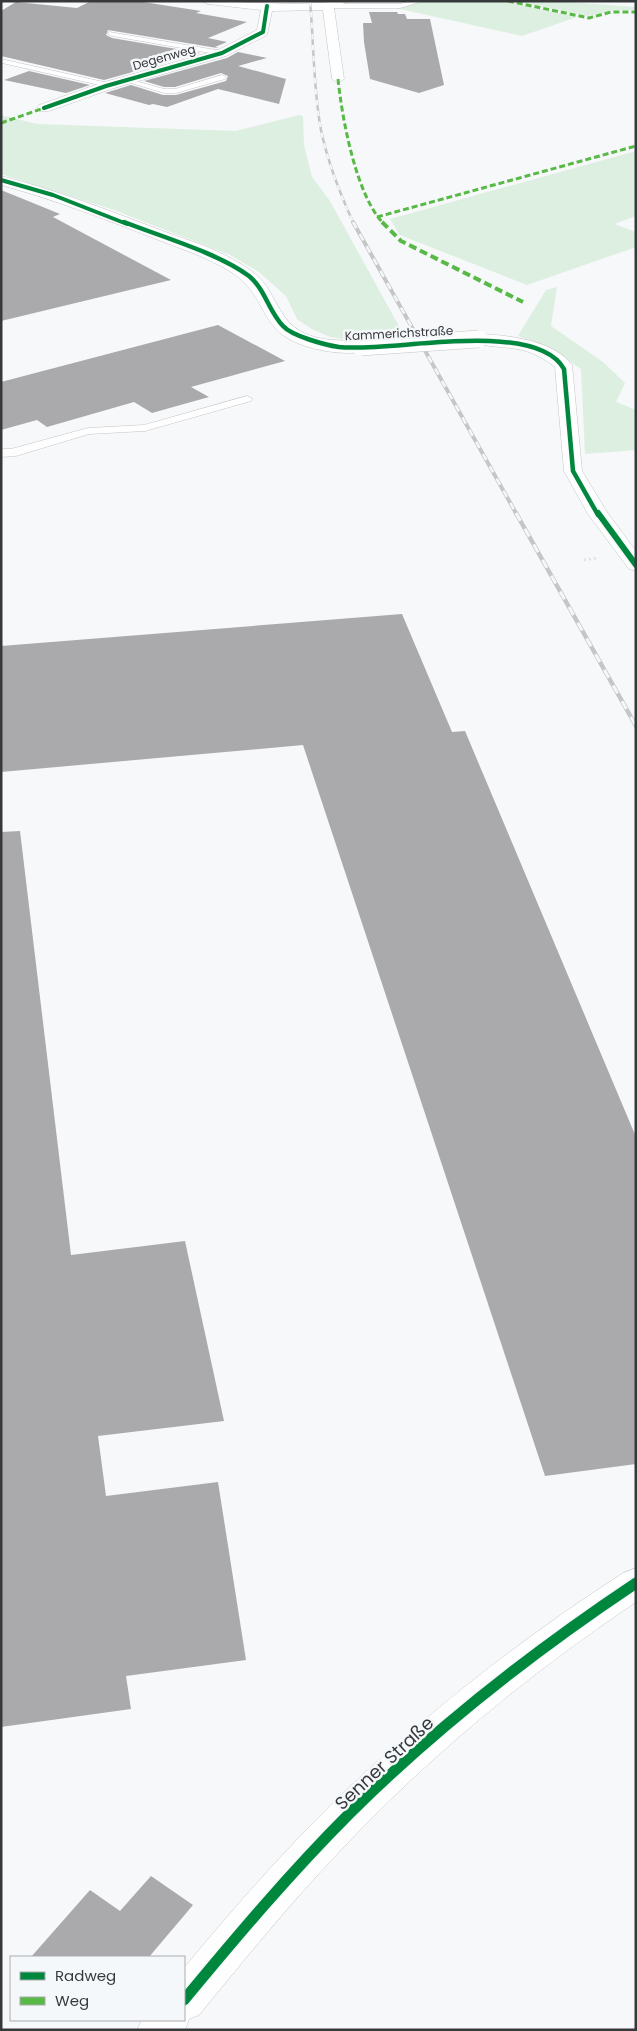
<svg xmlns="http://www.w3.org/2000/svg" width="637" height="2031" font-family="Poppins,sans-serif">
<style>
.green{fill:#ddefe0}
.building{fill:#aaaaac}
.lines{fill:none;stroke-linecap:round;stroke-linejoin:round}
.service-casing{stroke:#c4c5c7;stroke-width:1}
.minor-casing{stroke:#c4c5c7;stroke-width:1}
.tertiary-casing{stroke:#c4c5c7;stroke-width:1}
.path{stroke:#e1e1e1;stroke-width:2.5;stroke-dasharray:2 3;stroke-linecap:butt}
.service{fill:#fefefe;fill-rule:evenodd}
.minor{fill:#fefefe;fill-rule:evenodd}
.tertiary{fill:#fefefe;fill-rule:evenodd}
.rail-far2-casing{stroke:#c6c6c7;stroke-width:2.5}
.rail-far1-casing{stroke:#c6c6c7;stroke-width:4}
.rail-casing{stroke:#c6c6c7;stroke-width:4.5}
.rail-far2{stroke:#f5f8fb;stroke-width:2;stroke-dasharray:5.5;stroke-linecap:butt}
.rail-far1{stroke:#f5f8fb;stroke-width:2.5;stroke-dasharray:7;stroke-linecap:butt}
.rail{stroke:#f5f8fb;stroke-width:3;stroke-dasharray:9;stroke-linecap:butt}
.minor-bridge-casing{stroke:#c4c5c7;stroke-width:18;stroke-linecap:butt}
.minor-bridge{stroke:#fefefe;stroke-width:17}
.quiet-far1{stroke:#58b947;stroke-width:3;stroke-dasharray:6 3;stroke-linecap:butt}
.quiet{stroke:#58b947;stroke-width:4;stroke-dasharray:8 4;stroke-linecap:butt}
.cycleway-far3-casing{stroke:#f5f8fb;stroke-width:5}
.cycleway-far2-casing{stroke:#f5f8fb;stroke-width:6}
.cycleway-far1-casing{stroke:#f5f8fb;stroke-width:9}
.cycleway-casing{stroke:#f5f8fb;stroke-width:14}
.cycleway-far3{stroke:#00873e;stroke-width:4}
.cycleway-far2{stroke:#00873e;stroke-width:4.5}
.cycleway-far1{stroke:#00873e;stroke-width:6}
.cycleway{stroke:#00873e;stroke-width:11}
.labels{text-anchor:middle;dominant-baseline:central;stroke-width:5;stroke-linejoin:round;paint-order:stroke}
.far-street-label{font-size:12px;fill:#37383a;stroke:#f5f8fb}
.near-street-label{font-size:18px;fill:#37383a;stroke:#f5f8fb}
</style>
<rect width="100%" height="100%" fill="#f6f8fa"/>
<!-- green -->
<path class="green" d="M427 1H501L577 17 522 36 395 8Z
M515 1H554L636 7V10H616L588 16Z
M1 115 37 124 236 131 299 115 303 116 304 145 312 177 330 201 406 339 356 341 330 337 312 329 297 319 286 296 259 272 230 255 114 210 1 174Z
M636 151V216L614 224 636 232V247L527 285 400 235 390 219Z
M557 287 551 326 603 362 625 383 616 402 636 410V450L585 454 581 369 547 346 518 336 546 290Z"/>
<!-- building -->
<path class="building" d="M91 1H137L201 11 196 13 247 22 208 38 227 42 215 47 219 48H217L108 30 106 35 112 38 200 53 104 80 1 56V11L16 2 77 8Z
M369 12H397L398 14H405L407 19H430L444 85 419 93 370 79 364 42 363 23H372Z
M238 52 267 58 238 66 286 79 279 104 218 89 167 107 153 104 149 105 105 93 131 85 163 95H176L226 81 228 76 221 73 175 87H164L144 81 227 58Z
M29 71 90 85 66 93 4 80Z
M1 190 60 214 53 217 171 280 1 321Z
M218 325 285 361 191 387 209 397 152 413 134 402 47 427 37 420 1 430V382Z
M402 614 452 732 465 731 636 1137V1464L545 1476 303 745 1 772V646Z
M20 831 71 1255 185 1241 224 1421 98 1436 106 1496 218 1482 246 1660 126 1676 131 1709 1 1727V832Z
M151 1876 193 1905 149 1957H31L90 1890 120 1911Z"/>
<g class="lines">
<defs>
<path id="service" d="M410 1H424L400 8H328L324 6 328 4H400Z
M109 32 222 51 226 53 222 55 112 36 108 34Z
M1 59 108 83 112 85 108 87 2 63Z
M222 75 226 77 225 79 176 93H164L121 80 125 78 164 89H175Z
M247 396 253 399 251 401 145 431 89 434 16 456 1 457V449H11L88 428 144 425Z"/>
<path id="minor" d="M202 1 298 4 349 1 334 8 344 79 338 83 332 79 323 10 272 11 267 35 226 56 111 89 49 111H39L37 108 39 105 101 83 218 50 257 30 261 10 208 4Z
M1 176C57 190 110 211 163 231 187 240 212 247 234 260 245 266 256 273 264 283 276 299 282 321 300 331 324 344 344 338 367 343L369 347 367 351C343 357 295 349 277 330 258 309 258 289 231 272 206 256 178 248 151 237 102 218 52 199 1 185Z
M479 334C507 335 554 340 572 365L582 471 607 512 636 551V571L629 569 588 514 564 471 555 367C523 342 507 351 473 343L471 339 473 335Z"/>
<path id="tertiary" d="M636 1568V1602C529 1674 428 1757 340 1851 290 1903 245 1959 199 2015L189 2019 185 2030H137L142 2020H184V1968C232 1910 282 1853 336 1800 424 1715 521 1639 623 1573Z"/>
</defs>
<!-- service casing -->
<use href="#service" class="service-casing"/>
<!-- minor casing -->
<use href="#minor" class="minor-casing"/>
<!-- tertiary casing -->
<use href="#tertiary" class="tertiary-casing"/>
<!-- path -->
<path class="path" d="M584 560 598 558"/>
<!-- service -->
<use href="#service" class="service"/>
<!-- minor -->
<use href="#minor" class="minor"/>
<!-- tertiary -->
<use href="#tertiary" class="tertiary"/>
<defs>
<path id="rail-far2" d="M310 1C314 44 313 88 321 130 328 163 340 194 354 224"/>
<path id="rail-far1" d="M353 222 517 515"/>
<path id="rail" d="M516 513 636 726"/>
</defs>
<!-- rail-far2 casing -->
<use href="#rail-far2" class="rail-far2-casing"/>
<!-- rail-far1 casing -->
<use href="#rail-far1" class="rail-far1-casing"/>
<!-- rail casing -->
<use href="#rail" class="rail-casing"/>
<!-- rail-far2 -->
<use href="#rail-far2" class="rail-far2"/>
<!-- rail-far1 -->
<use href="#rail-far1" class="rail-far1"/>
<!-- rail -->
<use href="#rail" class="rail"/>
<defs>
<path id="minor-bridge" d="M361 347 479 339"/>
</defs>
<!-- minor-bridge casing -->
<use href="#minor-bridge" class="minor-bridge-casing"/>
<!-- minor-bridge -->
<use href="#minor-bridge" class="minor-bridge"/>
<!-- quiet-far1 -->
<path class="quiet-far1" d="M508 1 589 18 611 12H636
M338 79C342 118 356 196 384 224
M1 123 44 108
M377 217 636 146"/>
<!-- quiet -->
<path class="quiet" d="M382 222 401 241 523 302"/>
<defs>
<path id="cycleway-far3" d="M44 108 106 86 222 53 263 32 267 6
M1 180 53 195 127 224"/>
<path id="cycleway-far2" d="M124 222C162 237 218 253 249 276 265 289 269 312 283 326 292 336 325 345 339 347 391 353 535 318 564 369L573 471 598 515"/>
<path id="cycleway-far1" d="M598 513 636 565"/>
<path id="cycleway" d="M184 2000C237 1936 291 1872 350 1813 437 1727 534 1651 636 1583"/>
</defs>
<!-- cycleway-far3 casing -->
<use href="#cycleway-far3" class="cycleway-far3-casing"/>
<!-- cycleway-far2 casing -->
<use href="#cycleway-far2" class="cycleway-far2-casing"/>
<!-- cycleway-far1 casing -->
<use href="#cycleway-far1" class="cycleway-far1-casing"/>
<!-- cycleway casing -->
<use href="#cycleway" class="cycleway-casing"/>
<!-- cycleway-far3 -->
<use href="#cycleway-far3" class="cycleway-far3"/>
<!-- cycleway-far2 -->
<use href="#cycleway-far2" class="cycleway-far2"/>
<!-- cycleway-far1 -->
<use href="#cycleway-far1" class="cycleway-far1"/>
<!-- cycleway -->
<use href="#cycleway" class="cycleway"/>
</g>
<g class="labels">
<!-- far-street labels -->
<g class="far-street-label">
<text transform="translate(164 57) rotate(-16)">Degenweg</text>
<text transform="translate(399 333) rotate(-3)">Kammerichstraße</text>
</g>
<!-- near-street labels -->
<g class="near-street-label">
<text transform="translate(384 1763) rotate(-43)">Senner Straße</text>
</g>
</g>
<!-- border -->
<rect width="637" height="2031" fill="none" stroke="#37383a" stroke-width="5"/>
<!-- legend -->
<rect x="10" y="1956" width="175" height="65" fill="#f5f8fb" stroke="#a9abae"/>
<rect x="20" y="1972" width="25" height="8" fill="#00873e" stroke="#a9abae"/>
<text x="55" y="1981" font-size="15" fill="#37383a">Radweg</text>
<rect x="20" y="1997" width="25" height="8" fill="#58b947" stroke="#a9abae"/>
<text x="55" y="2006" font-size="15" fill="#37383a">Weg</text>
</svg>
